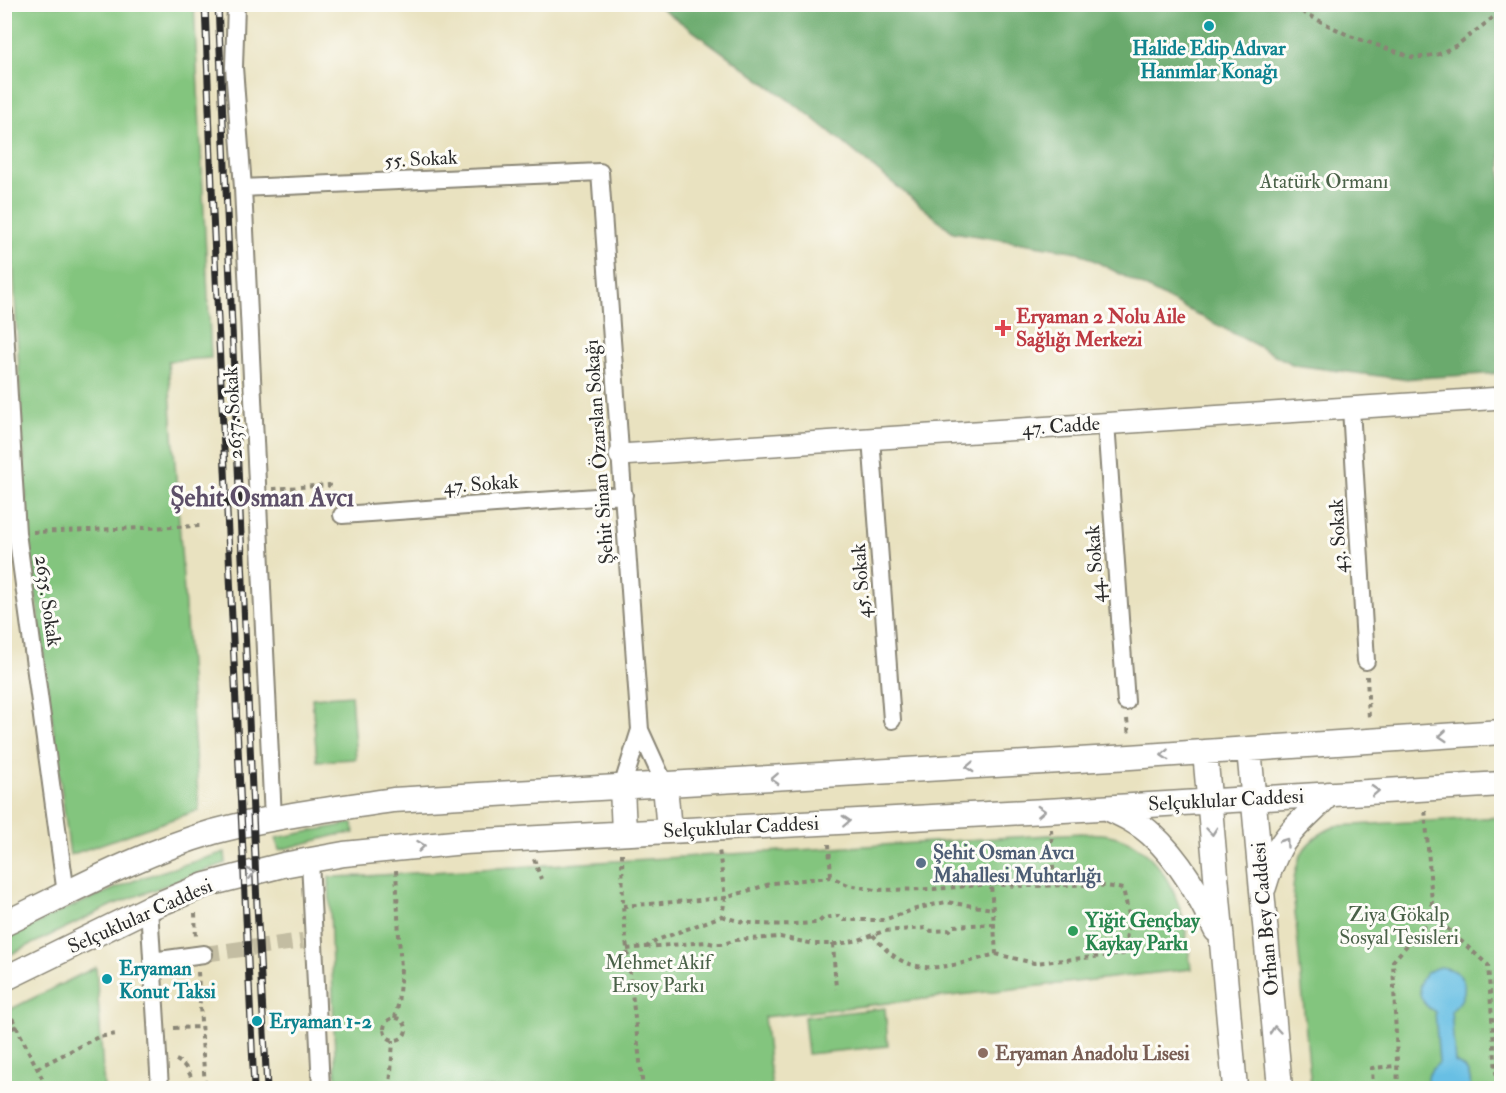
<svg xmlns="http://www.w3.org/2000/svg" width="1506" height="1093" font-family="'IM FELL Double Pica',serif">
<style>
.green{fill:#83c57e;stroke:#577854;stroke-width:1.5}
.forest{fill:#6aaa6d;stroke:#4a6a4c;stroke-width:1.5}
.water{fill:#67bfe4;stroke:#497588;stroke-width:1.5}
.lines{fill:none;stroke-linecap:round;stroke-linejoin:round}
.minor-tunnel{stroke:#c3bda2;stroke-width:16;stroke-dasharray:16 8;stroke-linecap:butt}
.minor-casing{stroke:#8a8676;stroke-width:20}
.tertiary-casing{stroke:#8a8676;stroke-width:24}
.secondary-casing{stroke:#8a8676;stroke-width:27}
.path{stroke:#8a8676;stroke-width:4;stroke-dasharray:4.5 4.5;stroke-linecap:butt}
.minor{stroke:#fff;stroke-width:16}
.tertiary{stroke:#fff;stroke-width:21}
.secondary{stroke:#fff;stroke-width:24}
.rail-casing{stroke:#2b2b2b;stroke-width:7}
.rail{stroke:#fdfcf7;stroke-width:4.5;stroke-dasharray:14;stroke-linecap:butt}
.oneway{stroke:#a0a0a0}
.culture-dot{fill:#0f9aa8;stroke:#fdfcf7;stroke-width:2}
.health-dot{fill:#e0444e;stroke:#fdfcf7;stroke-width:2}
.service-dot{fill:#5c6f8a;stroke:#fdfcf7;stroke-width:2}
.leisure-dot{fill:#2e9e5b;stroke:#fdfcf7;stroke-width:2}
.education-dot{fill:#8d6e63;stroke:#fdfcf7;stroke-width:2}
.labels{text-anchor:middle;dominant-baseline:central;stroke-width:6;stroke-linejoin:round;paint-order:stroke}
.culture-label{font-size:20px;font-weight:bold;fill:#0d838f;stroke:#fdfcf7;text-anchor:start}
.street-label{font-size:20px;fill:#2b2b2b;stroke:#fdfcf7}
.park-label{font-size:20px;fill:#4a6148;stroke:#fdfcf7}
.health-label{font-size:20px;font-weight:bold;fill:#be3a42;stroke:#fdfcf7;text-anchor:start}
.service-label{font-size:20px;font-weight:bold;fill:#4e5e75;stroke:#fdfcf7;text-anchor:start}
.leisure-label{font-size:20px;font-weight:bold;fill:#27864d;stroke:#fdfcf7;text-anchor:start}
.education-label{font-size:20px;font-weight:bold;fill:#785e54;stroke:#fdfcf7;text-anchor:start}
.district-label{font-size:26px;font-weight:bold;fill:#5d4f68;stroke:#fdfcf7}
</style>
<rect width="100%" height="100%" fill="#fdfcf7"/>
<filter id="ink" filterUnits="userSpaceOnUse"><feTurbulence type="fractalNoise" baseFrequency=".0167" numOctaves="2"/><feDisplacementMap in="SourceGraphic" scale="12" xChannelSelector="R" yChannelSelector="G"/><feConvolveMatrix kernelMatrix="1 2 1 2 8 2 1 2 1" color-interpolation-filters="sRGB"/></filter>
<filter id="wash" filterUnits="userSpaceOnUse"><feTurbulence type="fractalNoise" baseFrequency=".008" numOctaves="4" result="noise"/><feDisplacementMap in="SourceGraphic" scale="24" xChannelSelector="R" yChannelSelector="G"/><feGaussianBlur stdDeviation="1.35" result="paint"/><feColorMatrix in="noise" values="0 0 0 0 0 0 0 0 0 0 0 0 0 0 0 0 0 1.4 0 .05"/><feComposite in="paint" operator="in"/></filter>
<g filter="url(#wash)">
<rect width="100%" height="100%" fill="#e9e2c0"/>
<!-- green -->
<path class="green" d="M13 5H194L211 358 168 361 199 810 70 855 28 537 5 111V67Z
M351 695 356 759 317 761 312 698Z
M1501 817V1088H1311L1293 889C1296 855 1305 839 1336 826Z
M353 823 354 833 337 835 279 850 276 838Z
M1081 833C1090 834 1100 833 1109 835 1151 843 1174 883 1184 922 1187 937 1189 953 1191 969L764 1017 772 1088H336L329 877 364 876Z
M225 852 226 863 115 904 5 957V939L66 909 138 879Z
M96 967 104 1088H5V1012Z
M885 1008 888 1046 808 1054 804 1017Z"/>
<!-- forest -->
<path class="forest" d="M657 5H1501V373L1402 379 1294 365 1078 252 953 232 808 114Z"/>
<!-- water -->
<path class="water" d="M1440 967C1468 970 1472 995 1451 1011L1455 1062C1466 1067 1472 1075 1470 1088H1427C1426 1076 1430 1070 1439 1063L1435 1012C1413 1000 1414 973 1440 967Z"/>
</g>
<g filter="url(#ink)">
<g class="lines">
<!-- minor-tunnel -->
<path class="minor-tunnel" d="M204 954 303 941"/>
<defs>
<path id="minor" d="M236 4 234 67 243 188 273 819
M243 188 600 172 640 730
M4 312 17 533 66 894
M1351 408 1366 661
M1106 423 1126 702
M871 438 892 720
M342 515 624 495
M622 787 640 730 665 785
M310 860 321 1088
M149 908 160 1088
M152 961 204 954"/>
<path id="tertiary" d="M620 455 1502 398"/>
<path id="secondary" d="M1249 749 1280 1088
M1205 752 1235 1088
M665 785 669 831
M622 787 624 833
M1107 808C1122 815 1138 822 1151 834 1180 860 1199 895 1216 930
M1264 887C1268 873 1273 860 1280 847 1292 827 1313 811 1329 794
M4 924C72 891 141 853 213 832 272 816 333 809 393 800L1130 757 1502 732
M4 979 149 908 205 885 283 865 344 854 464 842 1082 809 1502 784"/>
</defs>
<!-- minor casing -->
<use href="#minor" class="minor-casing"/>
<!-- tertiary casing -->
<use href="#tertiary" class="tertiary-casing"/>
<!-- secondary casing -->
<use href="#secondary" class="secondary-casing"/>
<!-- path -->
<path class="path" d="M1286 4 1350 36 1415 58 1439 54 1457 45 1502 11
M273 489 329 485 336 501
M33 532 200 526
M1367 676 1369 719
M1127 719 1129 736
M1051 829 1054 885
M829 844 831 877
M622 853 623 906 627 949 643 1088
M534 859 541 879
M623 906 725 898 773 883 831 877 848 885 876 890 934 889 991 884
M195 913 196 938
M722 916C754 928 786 924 818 923L823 918 839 916 844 920H883L919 908 946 902 993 909
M1433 916 1488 965 1496 1072 1500 1088
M873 935C880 943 887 952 897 958 926 977 966 962 996 954L991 884C1003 885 1016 886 1028 886 1060 886 1092 882 1123 889L1130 919 1147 921 1168 929 1191 928
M833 944 836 989
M646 947 706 942C715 945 725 945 734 940L780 937 814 944H839L859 940 884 931 927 928 931 931 950 930 953 926 994 924
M627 949 646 947 660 939 722 916 725 898 719 849
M996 954 1034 963 1123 954 1130 919
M198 972 205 1088
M4 1002 47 1088
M384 1029a11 11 0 1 1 22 0a11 11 0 1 1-22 0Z
M395 1018 398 1005 401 969 399 937 396 869
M174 1028 200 1027
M4 1032 17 1026
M176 1060C187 1065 192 1076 194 1088
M37 1068 98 1037 117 1034
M390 1088 393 1040
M1373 1088 1372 1068 1397 1066
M1398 1088 1393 961 1433 916 1425 808"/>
<!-- minor -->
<use href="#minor" class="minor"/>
<!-- tertiary -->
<use href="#tertiary" class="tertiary"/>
<!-- secondary -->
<use href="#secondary" class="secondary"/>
<defs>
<path id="rail" d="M205 4 213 213 254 1088
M218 4 257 905 267 1088"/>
</defs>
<!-- rail casing -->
<use href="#rail" class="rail-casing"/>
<!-- rail -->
<use href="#rail" class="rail"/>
</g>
<!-- one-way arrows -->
<defs><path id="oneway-chevron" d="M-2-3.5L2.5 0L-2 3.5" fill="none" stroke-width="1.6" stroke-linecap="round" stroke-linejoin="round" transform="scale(1.5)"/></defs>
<g class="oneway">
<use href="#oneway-chevron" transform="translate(1443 736) rotate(176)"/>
<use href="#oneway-chevron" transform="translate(1165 755) rotate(176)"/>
<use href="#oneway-chevron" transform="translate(970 767) rotate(177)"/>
<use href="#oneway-chevron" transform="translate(775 779) rotate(177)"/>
<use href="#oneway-chevron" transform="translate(1375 791) rotate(-3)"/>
<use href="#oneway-chevron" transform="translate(1041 811) rotate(-3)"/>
<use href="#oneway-chevron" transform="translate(846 821) rotate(-3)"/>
<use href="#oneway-chevron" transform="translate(1212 831) rotate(85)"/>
<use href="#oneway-chevron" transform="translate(1285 842) rotate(-54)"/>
<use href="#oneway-chevron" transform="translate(421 846) rotate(-6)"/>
<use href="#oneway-chevron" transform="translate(251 873) rotate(-14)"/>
<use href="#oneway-chevron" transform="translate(1275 1030) rotate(-95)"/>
</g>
</g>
<!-- markers -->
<g class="culture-dot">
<circle cx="1209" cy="26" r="6"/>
<circle cx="107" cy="979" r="6"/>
<circle cx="257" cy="1021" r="6"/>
</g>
<path class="health-dot" d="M1000 319h6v6h6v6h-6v6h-6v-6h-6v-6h6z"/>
<circle class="service-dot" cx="921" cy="863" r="6"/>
<circle class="leisure-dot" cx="1073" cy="931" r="6"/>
<circle class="education-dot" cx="983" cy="1053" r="6"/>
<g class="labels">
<!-- culture labels -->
<g class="culture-label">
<text x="1209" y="48" text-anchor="middle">Halide Edip Adıvar<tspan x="1209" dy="23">Hanımlar Konağı</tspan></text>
<text x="119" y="968">Eryaman<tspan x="119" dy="23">Konut Taksi</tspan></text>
<text x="269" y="1021">Eryaman 1-2</text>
</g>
<!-- street labels -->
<g class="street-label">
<text transform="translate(421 159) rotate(-3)">55. Sokak</text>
<text transform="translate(233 413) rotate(-93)">2637. Sokak</text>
<text transform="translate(1061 426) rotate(-4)">47. Cadde</text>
<text transform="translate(599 452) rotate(-94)">Şehit Sinan Özarslan Sokağı</text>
<text transform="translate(481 484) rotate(-4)">47. Sokak</text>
<text transform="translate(1338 536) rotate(-93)">43. Sokak</text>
<text transform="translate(1095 564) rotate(-94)">44. Sokak</text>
<text transform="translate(861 581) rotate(-94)">45. Sokak</text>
<text transform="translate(48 601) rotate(82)">2635. Sokak</text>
<text transform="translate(1226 800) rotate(-3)">Selçuklular Caddesi</text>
<text transform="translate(741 827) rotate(-3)">Selçuklular Caddesi</text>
<text transform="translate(140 916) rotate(-24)">Selçuklular Caddesi</text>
<text transform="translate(1265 919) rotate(-95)">Orhan Bey Caddesi</text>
</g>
<!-- park labels -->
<g class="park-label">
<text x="1324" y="181">Atatürk Ormanı</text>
<text x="1399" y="914">Ziya Gökalp<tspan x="1399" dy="23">Sosyal Tesisleri</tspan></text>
<text x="658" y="962">Mehmet Akif<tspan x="658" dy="23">Ersoy Parkı</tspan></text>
</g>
<!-- health labels -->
<g class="health-label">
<text x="1016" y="316">Eryaman 2 Nolu Aile<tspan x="1016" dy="23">Sağlığı Merkezi</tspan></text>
</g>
<!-- service labels -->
<g class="service-label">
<text x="933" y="852">Şehit Osman Avcı<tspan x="933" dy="23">Mahallesi Muhtarlığı</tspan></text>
</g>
<!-- leisure labels -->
<g class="leisure-label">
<text x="1085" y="920">Yiğit Gençbay<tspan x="1085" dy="23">Kaykay Parkı</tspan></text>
</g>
<!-- education labels -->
<g class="education-label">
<text x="995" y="1053">Eryaman Anadolu Lisesi</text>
</g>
<!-- district labels -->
<g class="district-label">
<text x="262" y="498">Şehit Osman Avcı</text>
</g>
</g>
<!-- margin -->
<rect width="1506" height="1093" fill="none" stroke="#fdfcf7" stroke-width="24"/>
</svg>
